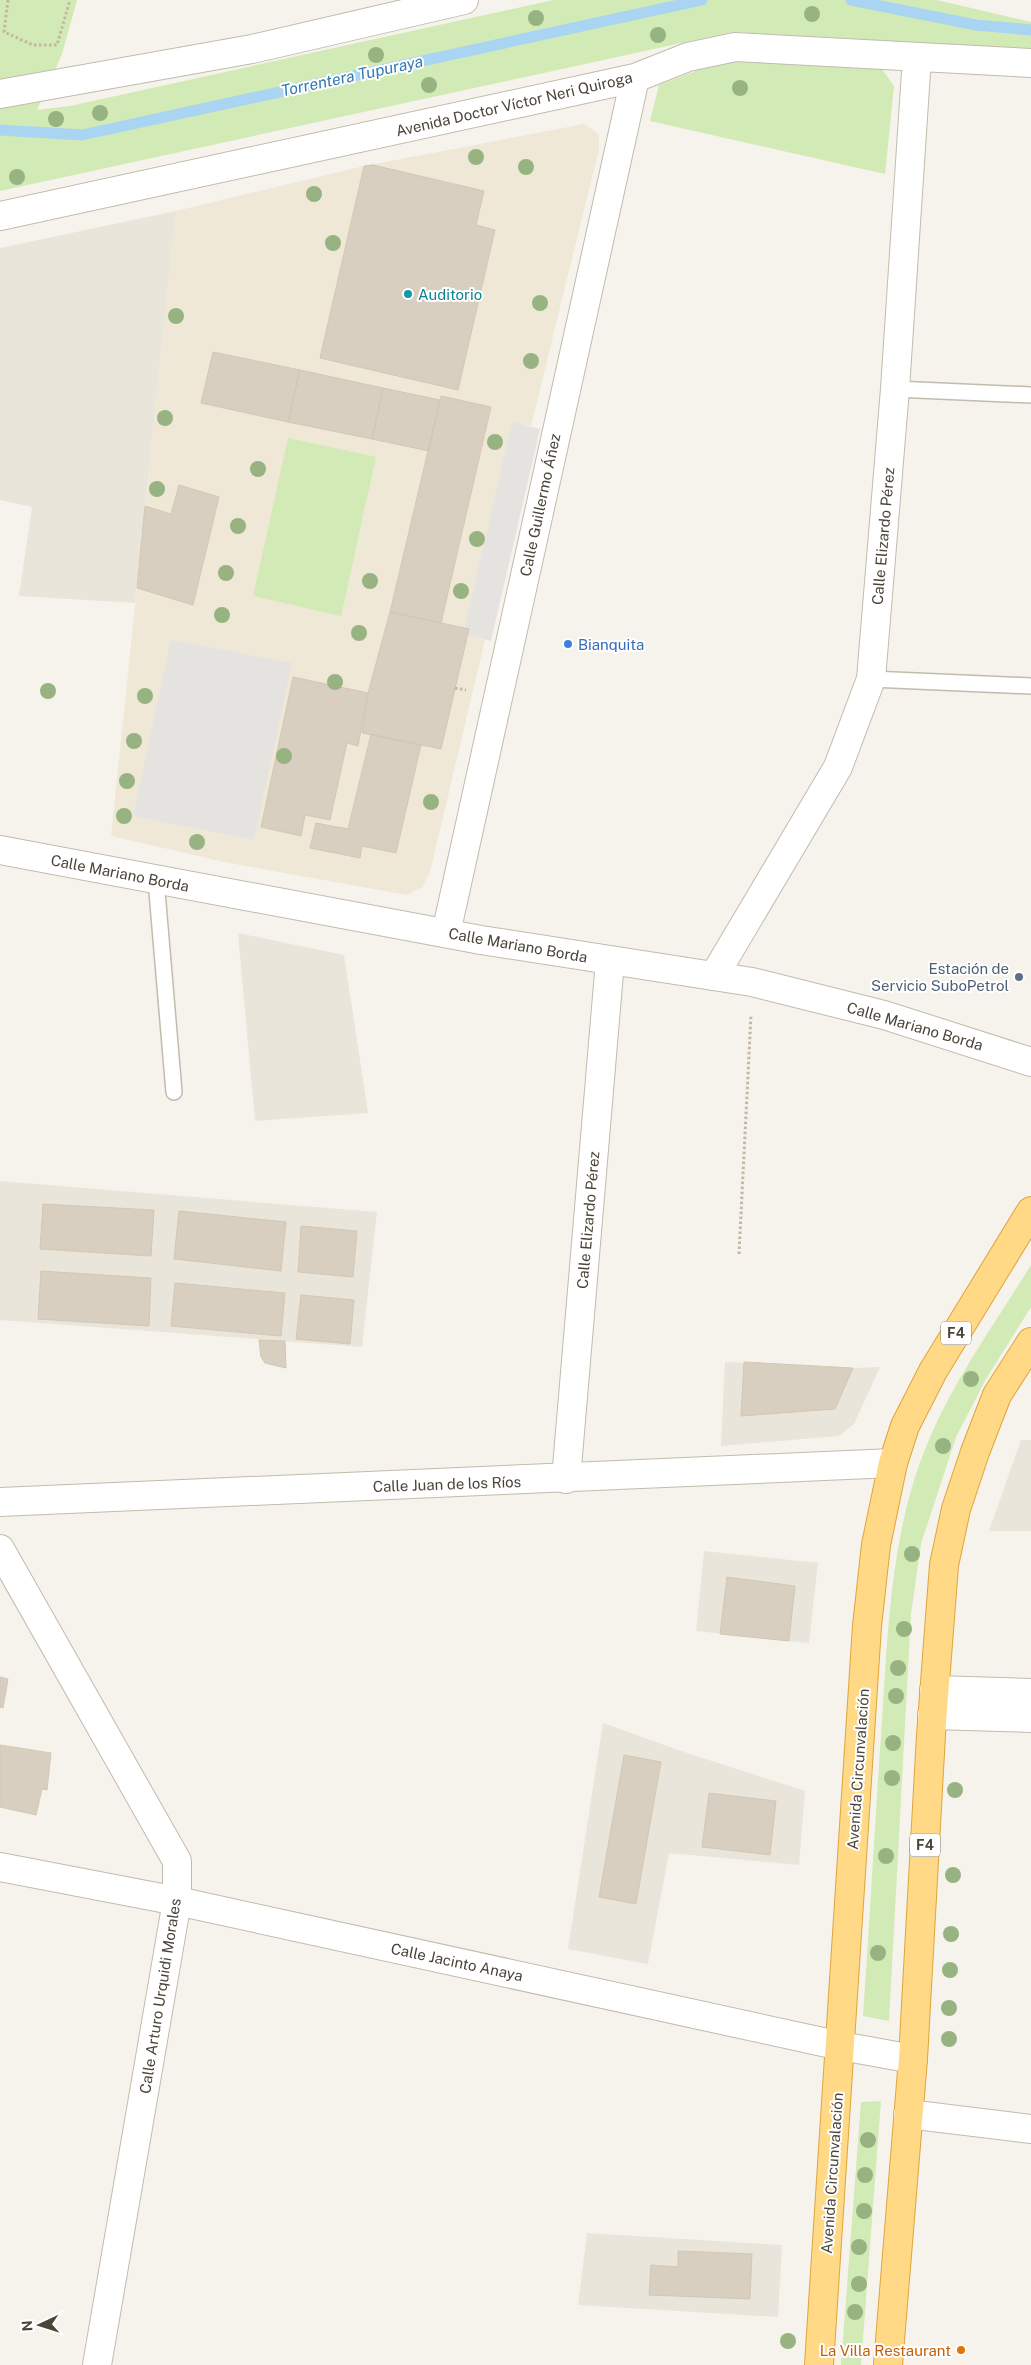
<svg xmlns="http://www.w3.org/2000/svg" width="1031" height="2365" font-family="'Public Sans',sans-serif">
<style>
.residential{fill:#eae5da}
.education{fill:#efe8d6}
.green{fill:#d2eab5}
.parking{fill:#e5e3e0}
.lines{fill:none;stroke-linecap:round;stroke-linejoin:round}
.stream{stroke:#a9d4f2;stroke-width:11}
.building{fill:#d8cfc1;stroke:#d3c7b4}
.service-casing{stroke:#c2bbae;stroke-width:18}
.minor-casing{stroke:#c2bbae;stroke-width:30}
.tertiary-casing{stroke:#c2bbae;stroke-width:30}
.trunk-casing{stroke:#e0a43c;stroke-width:30}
.path{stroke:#c4b79f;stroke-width:3;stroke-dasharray:2.5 2.5;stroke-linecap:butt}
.service{stroke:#fff;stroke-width:15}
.minor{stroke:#fff;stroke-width:28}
.tertiary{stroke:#fff;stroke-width:28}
.trunk{stroke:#ffd985;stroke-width:28}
.tree{fill:#97b381}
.culture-dot{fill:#0f9aa8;stroke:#fff;stroke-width:2}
.shop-dot{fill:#3f7fe0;stroke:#fff;stroke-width:2}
.service-dot{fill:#5c6f8a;stroke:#fff;stroke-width:2}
.food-dot{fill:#e8710a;stroke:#fff;stroke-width:2}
.labels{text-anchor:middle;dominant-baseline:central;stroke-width:4;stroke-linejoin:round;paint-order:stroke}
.shield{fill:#fff;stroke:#817c74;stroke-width:1}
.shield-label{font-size:14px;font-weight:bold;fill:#4b4439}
.street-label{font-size:15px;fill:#4b4439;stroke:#fff}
.culture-label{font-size:15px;fill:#0d838f;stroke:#fff;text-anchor:start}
.shop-label{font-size:15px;fill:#366cbe;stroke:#fff;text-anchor:start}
.service-label{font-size:15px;fill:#4e5e75;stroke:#fff;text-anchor:end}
.food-label{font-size:15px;fill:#c56008;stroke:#fff;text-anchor:end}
.water-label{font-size:16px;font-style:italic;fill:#2e7ab2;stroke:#fff}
</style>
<rect width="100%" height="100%" fill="#f6f3ec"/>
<!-- residential -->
<path class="residential" d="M176 211 135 603 19 596 32 507 0 500V248Z
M238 933 344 955 368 1113 255 1121Z
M0 1181 377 1212 362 1347 0 1320Z
M725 1362 853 1368 880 1367 854 1424 839 1436 721 1446Z
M1021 1440H1031V1531H989Z
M704 1551 818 1563 809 1643 696 1631Z
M603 1723 684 1752 805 1791 799 1865 669 1853 648 1964 568 1949Z
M587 2233 782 2245 778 2317 578 2305Z"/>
<!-- education -->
<path class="education" d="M584 124 599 134V149L531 426 512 423 463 634 485 640 430 872 422 887 407 895 229 863 111 836 176 211 364 166Z"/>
<!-- green -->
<path class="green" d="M0 0H77L62 54 37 110 70 106 553 0H937L1031 22V49L732 32 0 191Z
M725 60 882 69 894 86 885 174 650 121 659 85Z
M288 438 376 457 341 616 253 596Z
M1031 1265V1307L986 1379 956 1437 921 1544 911 1614 889 2021 863 2016C870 1918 875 1819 882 1721 888 1627 891 1530 928 1442 954 1380 995 1323 1031 1265Z
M881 2101 861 2365H841L861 2102Z"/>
<!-- parking -->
<path class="parking" d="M512 422 540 429 491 641 463 634Z
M171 640 292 663 254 840 133 816Z"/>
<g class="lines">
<!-- stream -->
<path class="stream" d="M851 0 976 25 1031 30
M0 130 82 135 702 0"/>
</g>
<!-- building -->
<path class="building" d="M373 165 484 191 476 225 495 230 458 390 320 358 364 166Z
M213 352 300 370 288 422 201 403Z
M300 370 383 388 372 439 288 422Z
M383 388 440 400 429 451 372 439Z
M441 396 491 407 441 623 390 612Z
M179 485 219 497 193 605 137 588 145 506 171 514Z
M390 612 469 629 441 749 362 733 368 693Z
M293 677 368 693 358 746 347 743 330 820 305 815 301 836 261 827Z
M371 734 421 745 396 853 362 846 360 858 310 848 316 823 348 829Z
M43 1204 154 1210 151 1256 40 1249Z
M179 1211 286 1222 281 1271 174 1259Z
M301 1226 357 1231 353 1277 298 1272Z
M41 1271 151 1278 149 1326 38 1319Z
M175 1283 285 1293 281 1336 171 1326Z
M301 1295 354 1300 350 1344 296 1339Z
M259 1340 285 1341 286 1368 265 1363 261 1357Z
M744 1362 853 1368 835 1409 741 1416Z
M727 1577 795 1586 789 1641 720 1634Z
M0 1677 8 1679 3 1708 0 1707Z
M0 1745 51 1753 47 1790 42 1789 36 1815 0 1807Z
M624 1755 661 1762 636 1904 599 1897Z
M709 1793 776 1801 770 1855 702 1847Z
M678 2251 752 2254 750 2299 649 2295 651 2265 678 2267Z"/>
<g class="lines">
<defs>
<path id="service" d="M895 389 1031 395
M871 679 1031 686
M156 880 174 1092"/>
<path id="minor" d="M0 94 252 49 464 0
M0 216 635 78 688 57 735 47 1031 63
M446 933 635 78
M714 976 838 767 871 679 895 389 917 57
M566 1479 610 961
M0 1502 893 1463
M0 1549 177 1861V1901L97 2365
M934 1690 1031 1693
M932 1715 1031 1718
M0 1867 177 1901 841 2046 913 2059
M908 2114 1031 2129"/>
<path id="tertiary" d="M0 850 481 940 752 982 884 1015 1031 1062"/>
<path id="trunk" d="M819 2365 867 1626 876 1545 893 1463 905 1426 933 1371 1031 1211
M888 2365 913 2059 931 1735 944 1565 956 1509 975 1452 997 1395 1031 1342"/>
</defs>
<!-- service casing -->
<use href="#service" class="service-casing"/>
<!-- minor casing -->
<use href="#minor" class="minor-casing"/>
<!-- tertiary casing -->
<use href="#tertiary" class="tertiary-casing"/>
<!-- trunk casing -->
<use href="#trunk" class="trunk-casing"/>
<!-- path -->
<path class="path" d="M8 0 4 32 33 45H57L70 0
M455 688 466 690
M739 1254 751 1015"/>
<!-- service -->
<use href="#service" class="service"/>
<!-- minor -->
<use href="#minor" class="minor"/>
<!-- tertiary -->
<use href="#tertiary" class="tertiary"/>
<!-- trunk -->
<use href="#trunk" class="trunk"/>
</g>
<!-- trees -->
<g class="tree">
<circle cx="812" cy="14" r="8"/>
<circle cx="536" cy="18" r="8"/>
<circle cx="658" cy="35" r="8"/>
<circle cx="376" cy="55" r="8"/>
<circle cx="429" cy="85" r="8"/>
<circle cx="740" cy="88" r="8"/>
<circle cx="100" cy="113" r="8"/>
<circle cx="56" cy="119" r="8"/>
<circle cx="476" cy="157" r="8"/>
<circle cx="526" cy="167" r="8"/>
<circle cx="17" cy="177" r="8"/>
<circle cx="314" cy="194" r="8"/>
<circle cx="333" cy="243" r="8"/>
<circle cx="540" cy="303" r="8"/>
<circle cx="176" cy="316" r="8"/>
<circle cx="531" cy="361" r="8"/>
<circle cx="165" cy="418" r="8"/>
<circle cx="495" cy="442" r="8"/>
<circle cx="258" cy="469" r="8"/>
<circle cx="157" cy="489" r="8"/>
<circle cx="238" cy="526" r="8"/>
<circle cx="477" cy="539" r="8"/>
<circle cx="226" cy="573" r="8"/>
<circle cx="370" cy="581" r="8"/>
<circle cx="461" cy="591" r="8"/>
<circle cx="222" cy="615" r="8"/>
<circle cx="359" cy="633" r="8"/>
<circle cx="335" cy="682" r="8"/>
<circle cx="48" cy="691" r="8"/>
<circle cx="145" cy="696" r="8"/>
<circle cx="134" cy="741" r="8"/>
<circle cx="284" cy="756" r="8"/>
<circle cx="127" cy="781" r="8"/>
<circle cx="431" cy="802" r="8"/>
<circle cx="124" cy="816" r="8"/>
<circle cx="197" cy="842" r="8"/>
<circle cx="971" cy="1379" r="8"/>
<circle cx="943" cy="1446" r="8"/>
<circle cx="912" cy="1554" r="8"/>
<circle cx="904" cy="1629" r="8"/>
<circle cx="898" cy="1668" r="8"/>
<circle cx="896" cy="1696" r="8"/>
<circle cx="893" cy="1743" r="8"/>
<circle cx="892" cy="1778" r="8"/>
<circle cx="955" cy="1790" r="8"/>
<circle cx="886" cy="1856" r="8"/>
<circle cx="953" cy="1875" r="8"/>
<circle cx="951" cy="1934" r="8"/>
<circle cx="878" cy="1953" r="8"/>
<circle cx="950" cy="1970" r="8"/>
<circle cx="949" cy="2008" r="8"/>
<circle cx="949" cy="2039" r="8"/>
<circle cx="868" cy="2140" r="8"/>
<circle cx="865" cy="2175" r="8"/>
<circle cx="864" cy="2211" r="8"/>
<circle cx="859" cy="2247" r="8"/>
<circle cx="859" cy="2284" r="8"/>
<circle cx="855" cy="2312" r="8"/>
<circle cx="788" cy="2341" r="8"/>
</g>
<!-- markers -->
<circle class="culture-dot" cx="408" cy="294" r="5"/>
<circle class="shop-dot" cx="568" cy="644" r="5"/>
<circle class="service-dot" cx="1019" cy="977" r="5"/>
<circle class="food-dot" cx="961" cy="2350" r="5"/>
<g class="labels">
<!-- shield labels -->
<g class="shield">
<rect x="941" y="1321.5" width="30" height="23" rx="4"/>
<rect x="910" y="1833.5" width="30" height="23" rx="4"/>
</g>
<g class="shield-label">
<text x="956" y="1333">F4</text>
<text x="925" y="1845">F4</text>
</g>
<!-- street labels -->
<g class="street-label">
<text transform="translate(514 104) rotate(-13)">Avenida Doctor Víctor Neri Quiroga</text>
<text transform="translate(540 505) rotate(-78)">Calle Guillermo Áñez</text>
<text transform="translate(883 536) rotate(-85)">Calle Elizardo Pérez</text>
<text transform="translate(120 873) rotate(11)">Calle Mariano Borda</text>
<text transform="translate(518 945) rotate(10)">Calle Mariano Borda</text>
<text transform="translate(915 1026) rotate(16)">Calle Mariano Borda</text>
<text transform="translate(588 1220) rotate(-85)">Calle Elizardo Pérez</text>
<text transform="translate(447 1484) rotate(-2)">Calle Juan de los Ríos</text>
<text transform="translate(858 1769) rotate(-86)">Avenida Circunvalación</text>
<text transform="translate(457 1962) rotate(12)">Calle Jacinto Anaya</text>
<text transform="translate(160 1996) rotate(-81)">Calle Arturo Urquidi Morales</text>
<text transform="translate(832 2173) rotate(-86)">Avenida Circunvalación</text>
</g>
<!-- culture labels -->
<g class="culture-label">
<text x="418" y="294">Auditorio</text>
</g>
<!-- shop labels -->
<g class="shop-label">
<text x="578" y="644">Bianquita</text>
</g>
<!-- service labels -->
<g class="service-label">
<text x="1009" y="968">Estación de<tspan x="1009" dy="17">Servicio SuboPetrol</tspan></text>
</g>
<!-- food labels -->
<g class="food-label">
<text x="951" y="2350">La Villa Restaurant</text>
</g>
<!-- water labels -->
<g class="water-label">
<text transform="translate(352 76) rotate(-12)">Torrentera Tupuraya</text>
</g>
</g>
<!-- north arrow -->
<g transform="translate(40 2325) rotate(266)" stroke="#ffffff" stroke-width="4" paint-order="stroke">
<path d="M0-4L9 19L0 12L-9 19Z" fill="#4b4439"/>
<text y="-8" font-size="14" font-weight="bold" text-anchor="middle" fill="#4b4439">N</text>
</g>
</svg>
